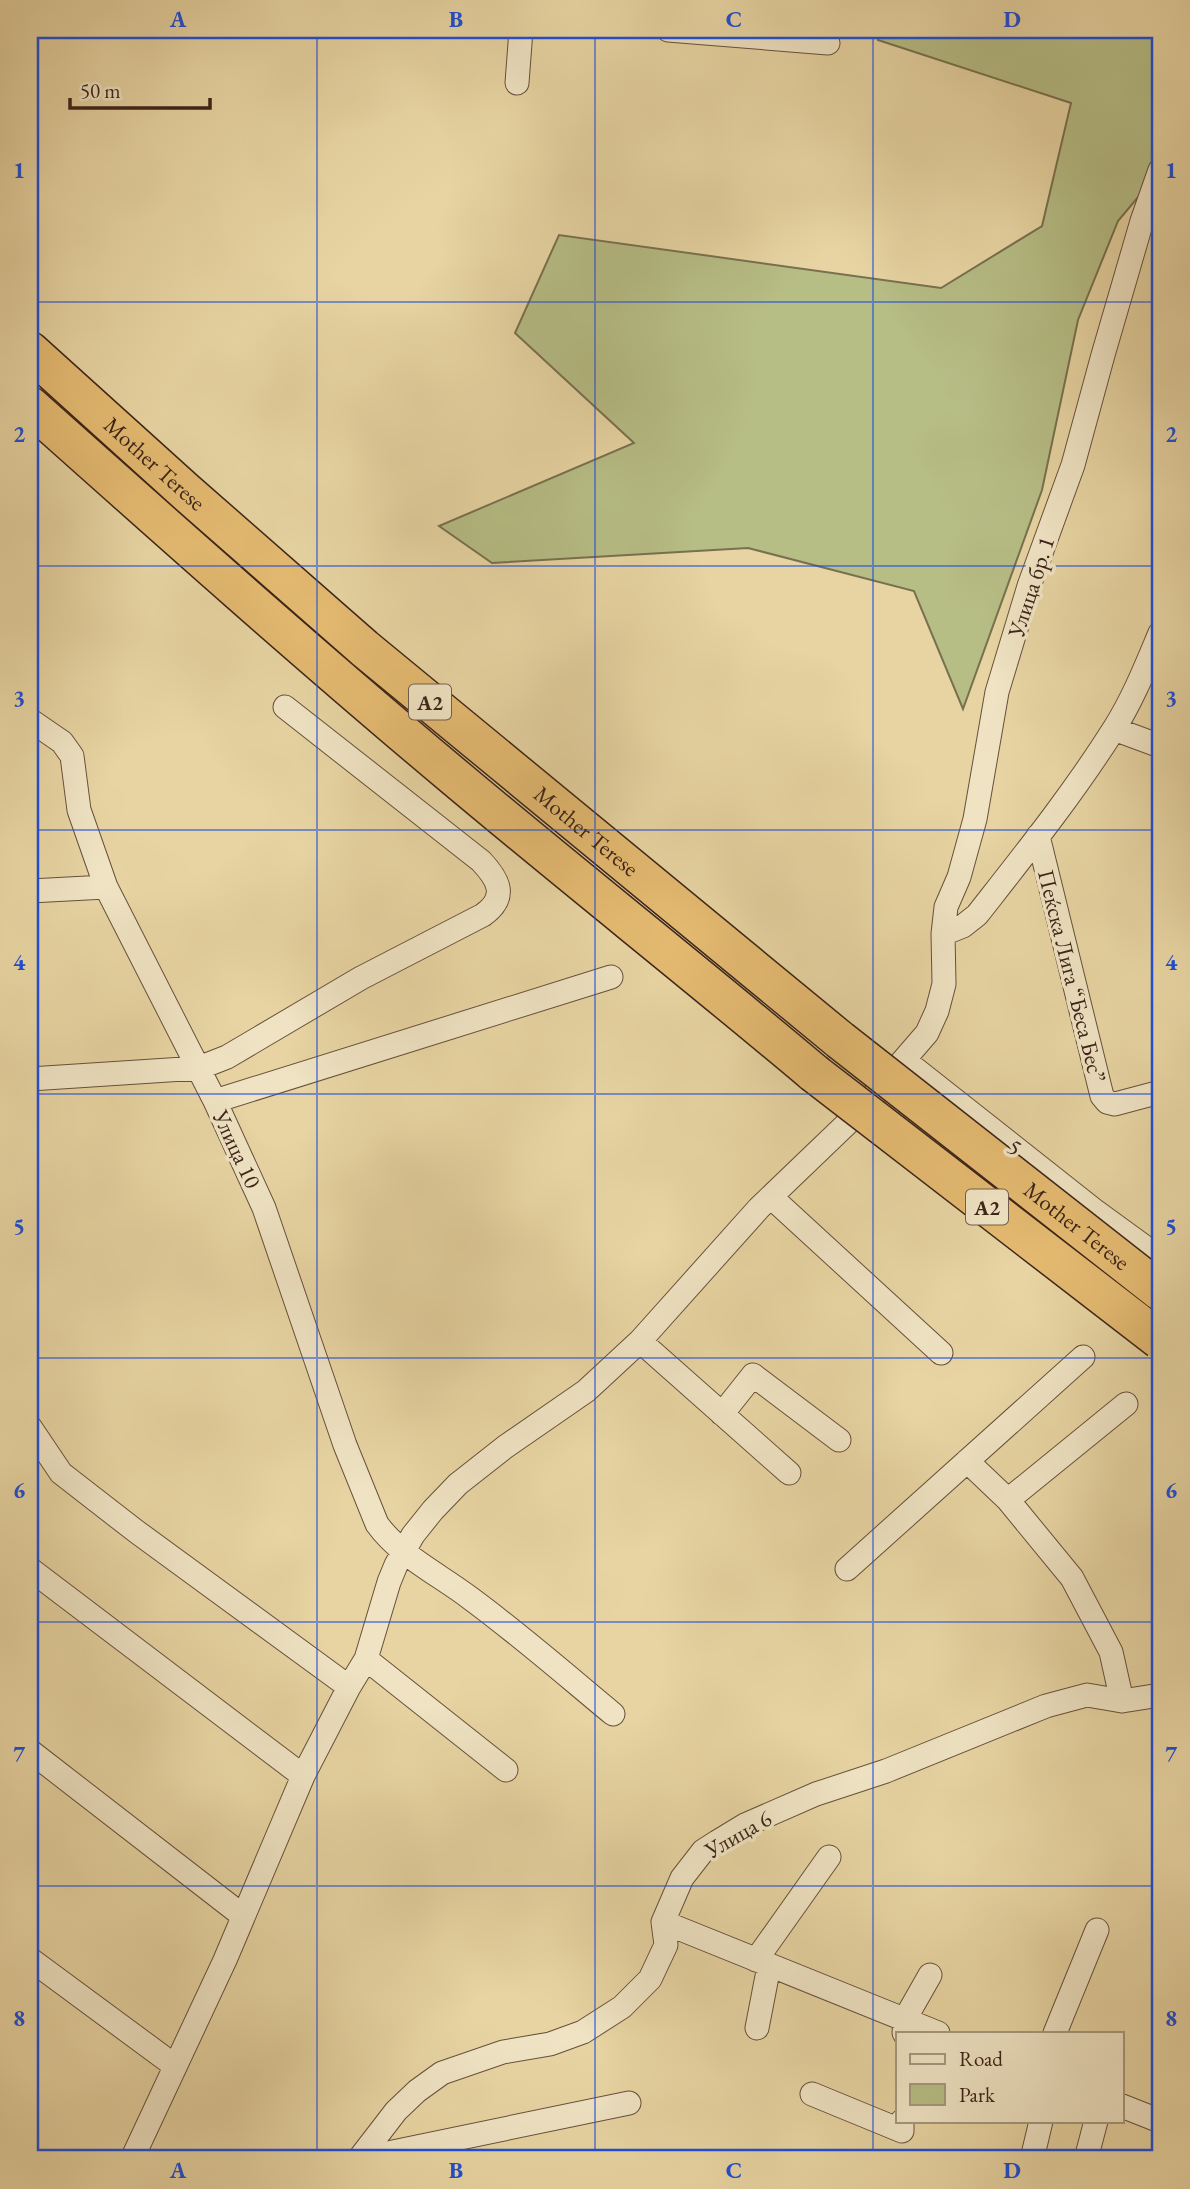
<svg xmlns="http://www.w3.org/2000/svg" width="1190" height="2189" font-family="'EB Garamond',serif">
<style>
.green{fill:#b6bd85;stroke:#79704f;stroke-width:2}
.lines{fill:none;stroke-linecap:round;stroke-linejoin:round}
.minor-casing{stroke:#67503b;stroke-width:25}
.motorway-casing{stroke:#3c2419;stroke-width:41}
.minor{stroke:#efe3c3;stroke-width:23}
.motorway{stroke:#e4ba71;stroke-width:38}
.motorway-bridge-casing{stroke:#3c2419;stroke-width:41;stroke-linecap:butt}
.motorway-bridge{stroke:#e4ba71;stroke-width:38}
.grid{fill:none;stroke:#1d4ed8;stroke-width:2;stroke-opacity:0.55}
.labels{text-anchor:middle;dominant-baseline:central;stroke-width:7;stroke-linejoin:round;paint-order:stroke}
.shield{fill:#efe3c3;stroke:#725d4c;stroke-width:2}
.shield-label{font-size:21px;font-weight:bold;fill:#3c2419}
.street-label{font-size:23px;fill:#3c2419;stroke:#efe3c3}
.neatline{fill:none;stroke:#1d4ed8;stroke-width:2.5}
.grid-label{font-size:23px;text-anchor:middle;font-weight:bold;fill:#1d4ed8}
</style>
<rect width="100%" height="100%" fill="#e7d4a2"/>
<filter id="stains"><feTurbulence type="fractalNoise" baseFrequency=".00286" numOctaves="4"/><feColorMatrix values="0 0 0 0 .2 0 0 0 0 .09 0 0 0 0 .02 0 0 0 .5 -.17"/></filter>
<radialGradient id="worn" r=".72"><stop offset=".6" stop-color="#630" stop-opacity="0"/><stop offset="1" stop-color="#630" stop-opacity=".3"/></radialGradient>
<!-- green -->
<path class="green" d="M880 30H1160V171L1118 221 1078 320 1042 490 963 709 914 591 748 548 492 563 439 526 634 443 515 333 559 235 941 288 1042 226 1071 103 878 40Z"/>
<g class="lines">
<defs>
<path id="minor" d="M668 30 828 43
M517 83 521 30
M30 720 62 742 72 756 79 810 106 887 215 1101 264 1208 345 1445 377 1524C400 1556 440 1575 470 1598 519 1634 566 1675 613 1714
M1114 729 1160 746
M1038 836 1102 1096 1107 1102 1115 1104 1160 1092
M30 891 106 887
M943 934 963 926 977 915C1024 855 1073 794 1114 729 1133 699 1146 666 1160 633
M904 1060 1094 1210 1160 1258
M30 1079 199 1068 227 1057 361 978 483 915C508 897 499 880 481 861L285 707
M215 1101 611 977
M771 1197 941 1353
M640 1341 789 1473
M722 1414 753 1375 839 1440
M30 1427 61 1473 137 1532 349 1687
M967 1461 1008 1500 1072 1578 1111 1652 1122 1701
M1008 1500 1126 1404
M30 1569 303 1776
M847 1569 1083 1357
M366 1659 506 1770
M30 1751 243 1916
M663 1922 938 2033
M30 1959 175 2066
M756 1960 829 1857
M757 2028 769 1966
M904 2033 905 2019 930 1975
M1055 2033 1097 1930
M812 2094 902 2131V2121
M1122 2106 1160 2121
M132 2159 225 1960 303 1776 349 1687 366 1659 389 1582 396 1565 413 1535 433 1510 458 1484 505 1447 586 1391 640 1341 759 1208 858 1113 927 1033 937 1011 944 984 943 934 946 907 959 877 975 819 997 692 1029 586 1073 465 1103 355 1142 221 1160 170
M359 2159 396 2111 417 2091 442 2073 503 2052 550 2044 583 2032 622 2007 650 1979 666 1945 663 1922 682 1878 703 1851 717 1842 745 1825 816 1794 886 1771 1046 1706 1087 1695 1122 1701 1160 1695
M359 2159 629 2103
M1032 2159 1041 2121
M1086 2159 1096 2121"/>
<g id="motorway">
<path id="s1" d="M30 351 185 491 364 648 840 1040"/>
<path d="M30 406C169 530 308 654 451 774 571 875 694 972 814 1073"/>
</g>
</defs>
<!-- minor casing -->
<use href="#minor" class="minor-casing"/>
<!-- motorway casing -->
<use href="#motorway" class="motorway-casing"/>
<!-- minor -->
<use href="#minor" class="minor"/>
<!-- motorway -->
<use href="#motorway" class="motorway"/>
<defs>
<g id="motorway-bridge">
<path id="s2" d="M840 1040 1160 1291"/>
<path d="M814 1073 1160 1340"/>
</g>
</defs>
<!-- motorway-bridge casing -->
<use href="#motorway-bridge" class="motorway-bridge-casing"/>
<!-- motorway-bridge -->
<use href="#motorway-bridge" class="motorway-bridge"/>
</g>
<!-- grid -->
<path class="grid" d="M317 30V2159M595 30V2159M873 30V2159M30 302H1160M30 566H1160M30 830H1160M30 1094H1160M30 1358H1160M30 1622H1160M30 1886H1160"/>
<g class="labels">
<!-- shield labels -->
<g class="shield">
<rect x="409" y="684.5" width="42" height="35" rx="5"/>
<rect x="966" y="1189.5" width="42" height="35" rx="5"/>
</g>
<g class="shield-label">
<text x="430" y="702">A2</text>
<text x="987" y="1207">A2</text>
</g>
<!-- street labels -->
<g class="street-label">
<text stroke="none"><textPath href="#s1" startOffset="168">Mother Terese</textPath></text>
<text transform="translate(1031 587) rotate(-72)">Улица бр. 1</text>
<text stroke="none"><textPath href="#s1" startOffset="735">Mother Terese</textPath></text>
<text transform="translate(1072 976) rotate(76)">Пеќска Лига “Беса Бес”</text>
<text transform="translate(1015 1147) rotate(38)">5</text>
<text transform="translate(237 1149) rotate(65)">Улица 10</text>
<text stroke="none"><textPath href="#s2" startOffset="301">Mother Terese</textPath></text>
<text transform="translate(738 1834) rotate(-30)">Улица 6</text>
</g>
</g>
<!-- margin -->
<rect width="1190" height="2189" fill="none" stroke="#e7d4a2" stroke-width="77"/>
<!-- legend -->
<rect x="896" y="2032" width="228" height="91" fill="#efe3c3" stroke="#a7977f" stroke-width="2"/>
<rect x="910" y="2054" width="35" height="10" fill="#efe3c3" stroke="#a7977f" stroke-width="2"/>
<text x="959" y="2066" font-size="21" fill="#3c2419">Road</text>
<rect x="910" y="2084" width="35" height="21" fill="#b6bd85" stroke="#a7977f" stroke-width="2"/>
<text x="959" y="2102" font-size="21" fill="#3c2419">Park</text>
<!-- scale -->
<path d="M70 98v10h140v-10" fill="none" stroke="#3c2419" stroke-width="3.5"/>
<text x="80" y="98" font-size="21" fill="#3c2419" stroke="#efe3c3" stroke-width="5" paint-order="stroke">50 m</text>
<rect x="38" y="38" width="1114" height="2112" class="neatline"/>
<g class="grid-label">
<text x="178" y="27">A</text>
<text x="456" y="27">B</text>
<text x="734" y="27">C</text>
<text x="1012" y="27">D</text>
<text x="19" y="178">1</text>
<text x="1171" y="178">1</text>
<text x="19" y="442">2</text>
<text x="1171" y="442">2</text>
<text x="19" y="706">3</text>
<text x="1171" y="706">3</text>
<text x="19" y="970">4</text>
<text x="1171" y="970">4</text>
<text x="19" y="1234">5</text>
<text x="1171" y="1234">5</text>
<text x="19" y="1498">6</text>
<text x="1171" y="1498">6</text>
<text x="19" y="1762">7</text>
<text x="1171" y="1762">7</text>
<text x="19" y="2026">8</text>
<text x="1171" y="2026">8</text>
<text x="178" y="2178">A</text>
<text x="456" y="2178">B</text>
<text x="734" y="2178">C</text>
<text x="1012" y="2178">D</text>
</g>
<rect width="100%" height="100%" filter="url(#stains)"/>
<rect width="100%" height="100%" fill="url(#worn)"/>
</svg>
